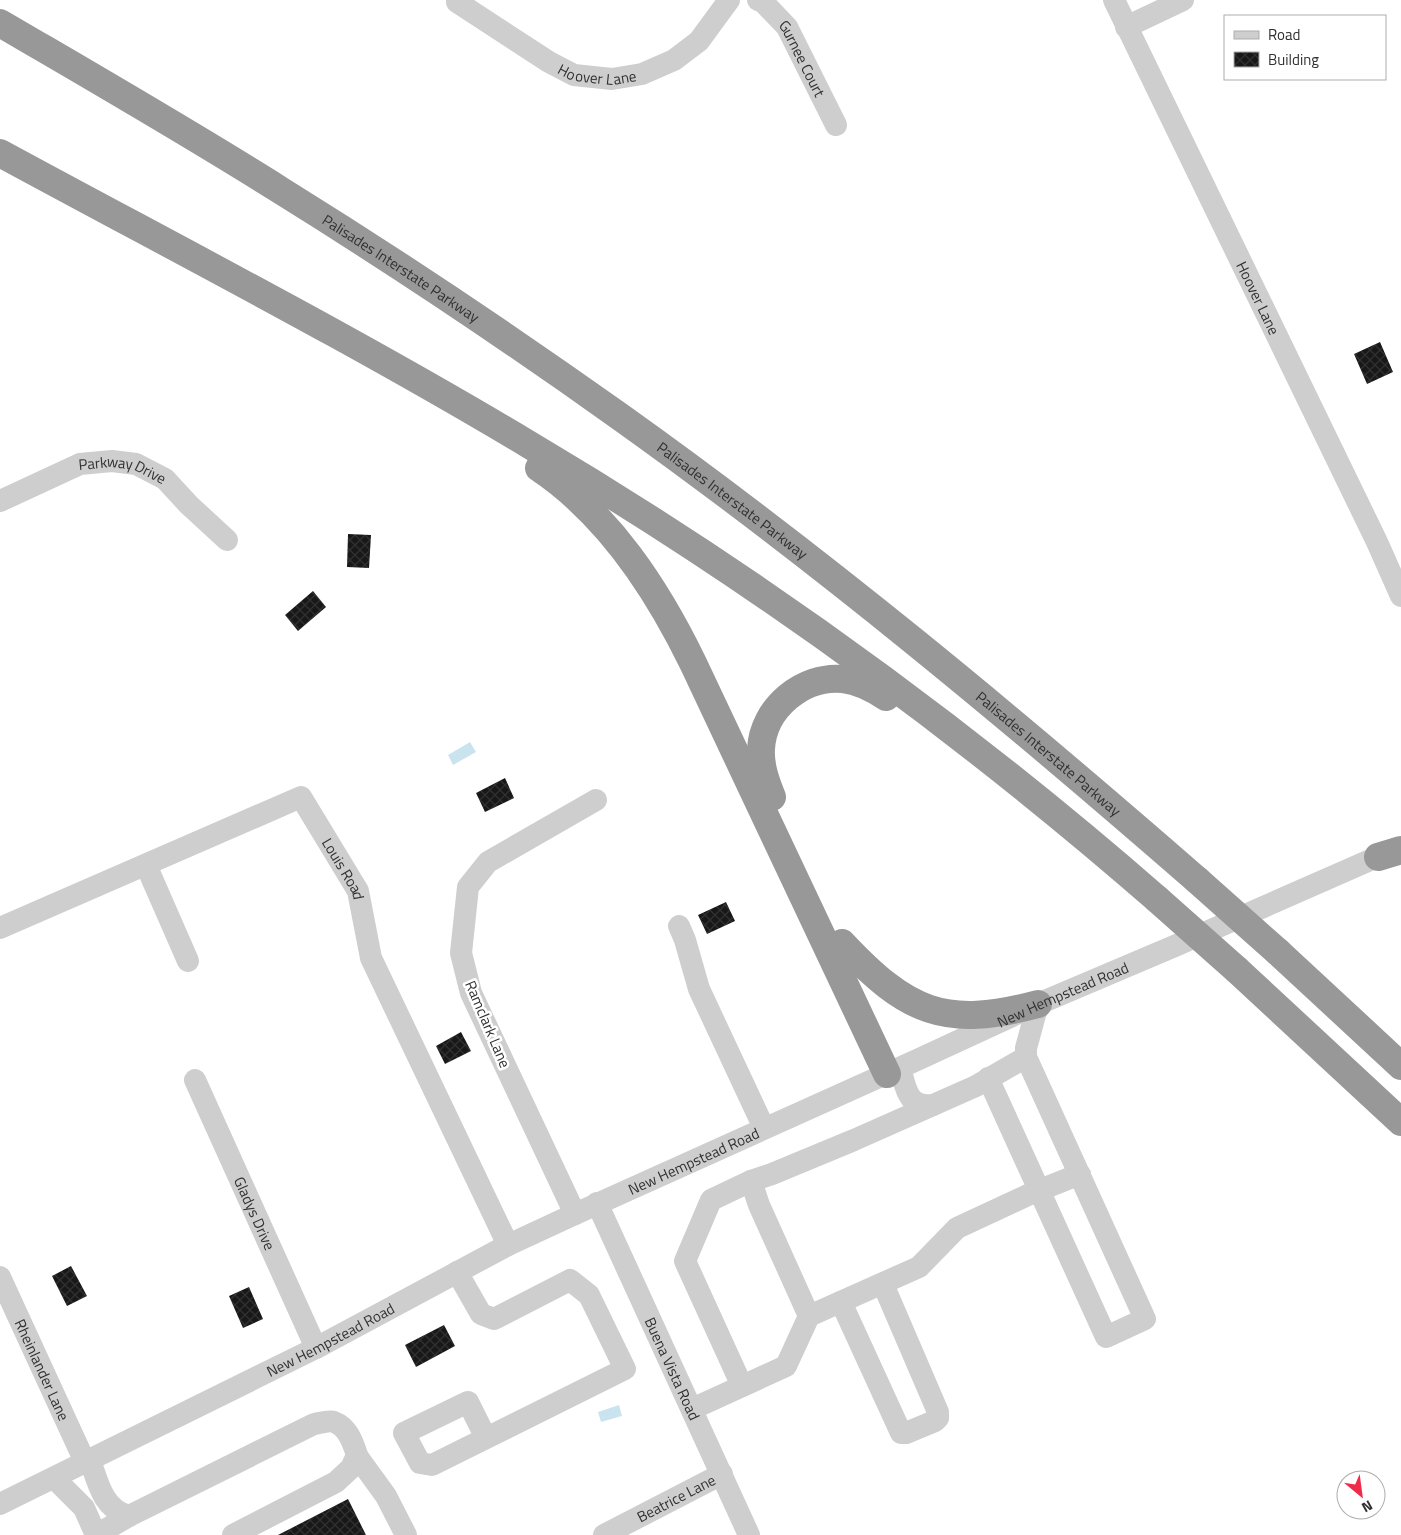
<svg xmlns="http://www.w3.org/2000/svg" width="1401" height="1535" font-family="'Titillium Web',sans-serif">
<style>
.water{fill:#cae4ef}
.building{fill:url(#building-cross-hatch)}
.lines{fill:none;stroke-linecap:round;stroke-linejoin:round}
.minor{stroke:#cecece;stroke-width:22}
.highway{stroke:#989898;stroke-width:28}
.highway-bridge{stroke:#989898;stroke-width:28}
.labels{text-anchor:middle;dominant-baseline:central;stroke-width:5;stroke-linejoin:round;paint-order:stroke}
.street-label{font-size:15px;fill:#313131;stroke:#fff}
</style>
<defs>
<pattern id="building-cross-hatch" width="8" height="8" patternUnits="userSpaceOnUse" patternTransform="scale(1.25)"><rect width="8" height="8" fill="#181818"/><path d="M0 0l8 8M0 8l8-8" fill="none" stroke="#313131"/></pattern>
</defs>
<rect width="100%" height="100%" fill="#fff"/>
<!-- water -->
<path class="water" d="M470 742 476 752 453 765 448 755Z
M619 1405 622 1416 601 1422 598 1412Z"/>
<!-- building -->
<path class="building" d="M1380 342 1393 372 1367 384 1354 354Z
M348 534 371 535 369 568 347 567Z
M313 591 326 607 298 631 285 615Z
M505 778 514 798 485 812 476 793Z
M726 902 735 921 707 934 698 915Z
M461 1032 471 1051 445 1064 436 1046Z
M71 1266 87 1296 67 1306 52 1276Z
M249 1287 263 1319 243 1328 229 1296Z
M444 1325 455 1346 416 1367 405 1345Z
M348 1499 366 1535H278Z"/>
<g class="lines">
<!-- minor -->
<g class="minor">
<path id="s1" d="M758 0 763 2 787 27 836 125"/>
<path id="s2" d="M1114 0 1377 542 1401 596"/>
<path id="s3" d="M457 2 549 62 574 75 612 79 642 74 674 60 699 41 729 0"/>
<path d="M1126 27 1183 0"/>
<path id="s4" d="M0 501 80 464 112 461 136 464 165 479 189 505 227 540"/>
<path d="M146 865 188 961"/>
<path d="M679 926 685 940 699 989 764 1128"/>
<path id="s5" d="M0 928 301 797 358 891 371 958 508 1245"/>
<path d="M900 1068C906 1088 907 1108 933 1105"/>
<path d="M988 1078 1106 1337 1145 1319 1026 1057V1048L1038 1004"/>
<path id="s6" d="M195 1080 316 1348"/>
<path d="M751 1181 759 1205 809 1316"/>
<path id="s7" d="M597 1203 749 1535"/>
<path d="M575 1214 471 993 461 953 468 887 488 862 596 800"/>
<path d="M457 1272 481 1314 494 1319 570 1280 589 1295 625 1369 432 1465 420 1463 404 1433 468 1402 486 1438"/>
<path id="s8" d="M0 1277 85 1462"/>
<path d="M841 1302 901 1433H906L935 1421 938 1418V1412L883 1284"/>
<path d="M742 1386 685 1261 711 1200 751 1181 772 1174 854 1140 976 1086 1026 1057"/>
<path d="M692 1409 786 1366 809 1316 919 1267 957 1228 1030 1194 1080 1174"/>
<path d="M357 1456 386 1496 406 1535"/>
<path d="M90 1460C98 1483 103 1509 129 1516"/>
<path d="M54 1478 84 1508 96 1535"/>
<path id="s9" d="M0 1504 316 1348 508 1245 575 1214 917 1060 1038 1004 1177 945 1393 850"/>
<path d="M96 1535 129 1516 314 1424C320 1423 329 1420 334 1422 348 1427 353 1443 357 1455L351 1468 336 1482 233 1535"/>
<path id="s10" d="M604 1535 722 1474"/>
</g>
<!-- highway -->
<g class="highway">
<path id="s11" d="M0 23C94 78 188 132 280 190 396 262 508 337 619 416 821 560 1011 718 1197 880"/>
<path d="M0 153C177 249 356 341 528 444 751 576 962 729 1157 899"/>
<path d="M539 468C609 515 657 589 693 663L887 1074"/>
<path d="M772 797C766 782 760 766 761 749 763 708 803 675 843 679 859 681 873 688 886 697"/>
<path d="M1378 857 1401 850"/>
<path d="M842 943C907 1012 944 1029 1038 1004"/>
<path d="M1278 952 1401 1066"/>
<path d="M1237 970 1401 1122"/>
</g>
<!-- highway-bridge -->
<path class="highway-bridge" d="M1197 880 1278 952
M1157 899 1237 970"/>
</g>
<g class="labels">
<!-- street labels -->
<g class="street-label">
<text stroke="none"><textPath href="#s1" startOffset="75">Gurnee Court</textPath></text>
<text stroke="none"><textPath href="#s3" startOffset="161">Hoover Lane</textPath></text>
<text stroke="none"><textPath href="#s11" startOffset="470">Palisades Interstate Parkway</textPath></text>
<text stroke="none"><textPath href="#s2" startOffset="331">Hoover Lane</textPath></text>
<text stroke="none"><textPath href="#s4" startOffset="132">Parkway Drive</textPath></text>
<text stroke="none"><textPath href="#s11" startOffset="875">Palisades Interstate Parkway</textPath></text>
<text stroke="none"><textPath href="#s11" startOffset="1280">Palisades Interstate Parkway</textPath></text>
<text stroke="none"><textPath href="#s5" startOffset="412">Louis Road</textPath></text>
<text stroke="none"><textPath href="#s9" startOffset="1179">New Hempstead Road</textPath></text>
<text transform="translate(488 1024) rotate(67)">Ramclark Lane</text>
<text stroke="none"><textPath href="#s9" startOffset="774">New Hempstead Road</textPath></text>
<text stroke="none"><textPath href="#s6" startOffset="146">Gladys Drive</textPath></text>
<text stroke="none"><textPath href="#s9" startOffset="369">New Hempstead Road</textPath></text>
<text stroke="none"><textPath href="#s7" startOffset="182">Buena Vista Road</textPath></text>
<text stroke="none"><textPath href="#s8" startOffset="102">Rheinlander Lane</textPath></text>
<text stroke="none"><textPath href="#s10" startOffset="81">Beatrice Lane</textPath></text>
</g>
</g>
<!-- legend -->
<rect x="1224" y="15" width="162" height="65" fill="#ffffff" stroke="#adadad"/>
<rect x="1234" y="31" width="25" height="8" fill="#cecece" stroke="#adadad"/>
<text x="1268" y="40" font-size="15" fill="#313131">Road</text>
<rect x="1234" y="52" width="25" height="15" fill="url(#building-cross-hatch)" stroke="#adadad"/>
<text x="1268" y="65" font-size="15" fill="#313131">Building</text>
<!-- north arrow -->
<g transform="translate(1361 1495) rotate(151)"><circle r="24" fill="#ffffff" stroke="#adadad"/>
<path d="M0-4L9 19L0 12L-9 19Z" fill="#f02b4a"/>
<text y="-8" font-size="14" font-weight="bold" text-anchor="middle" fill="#313131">N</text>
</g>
</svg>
